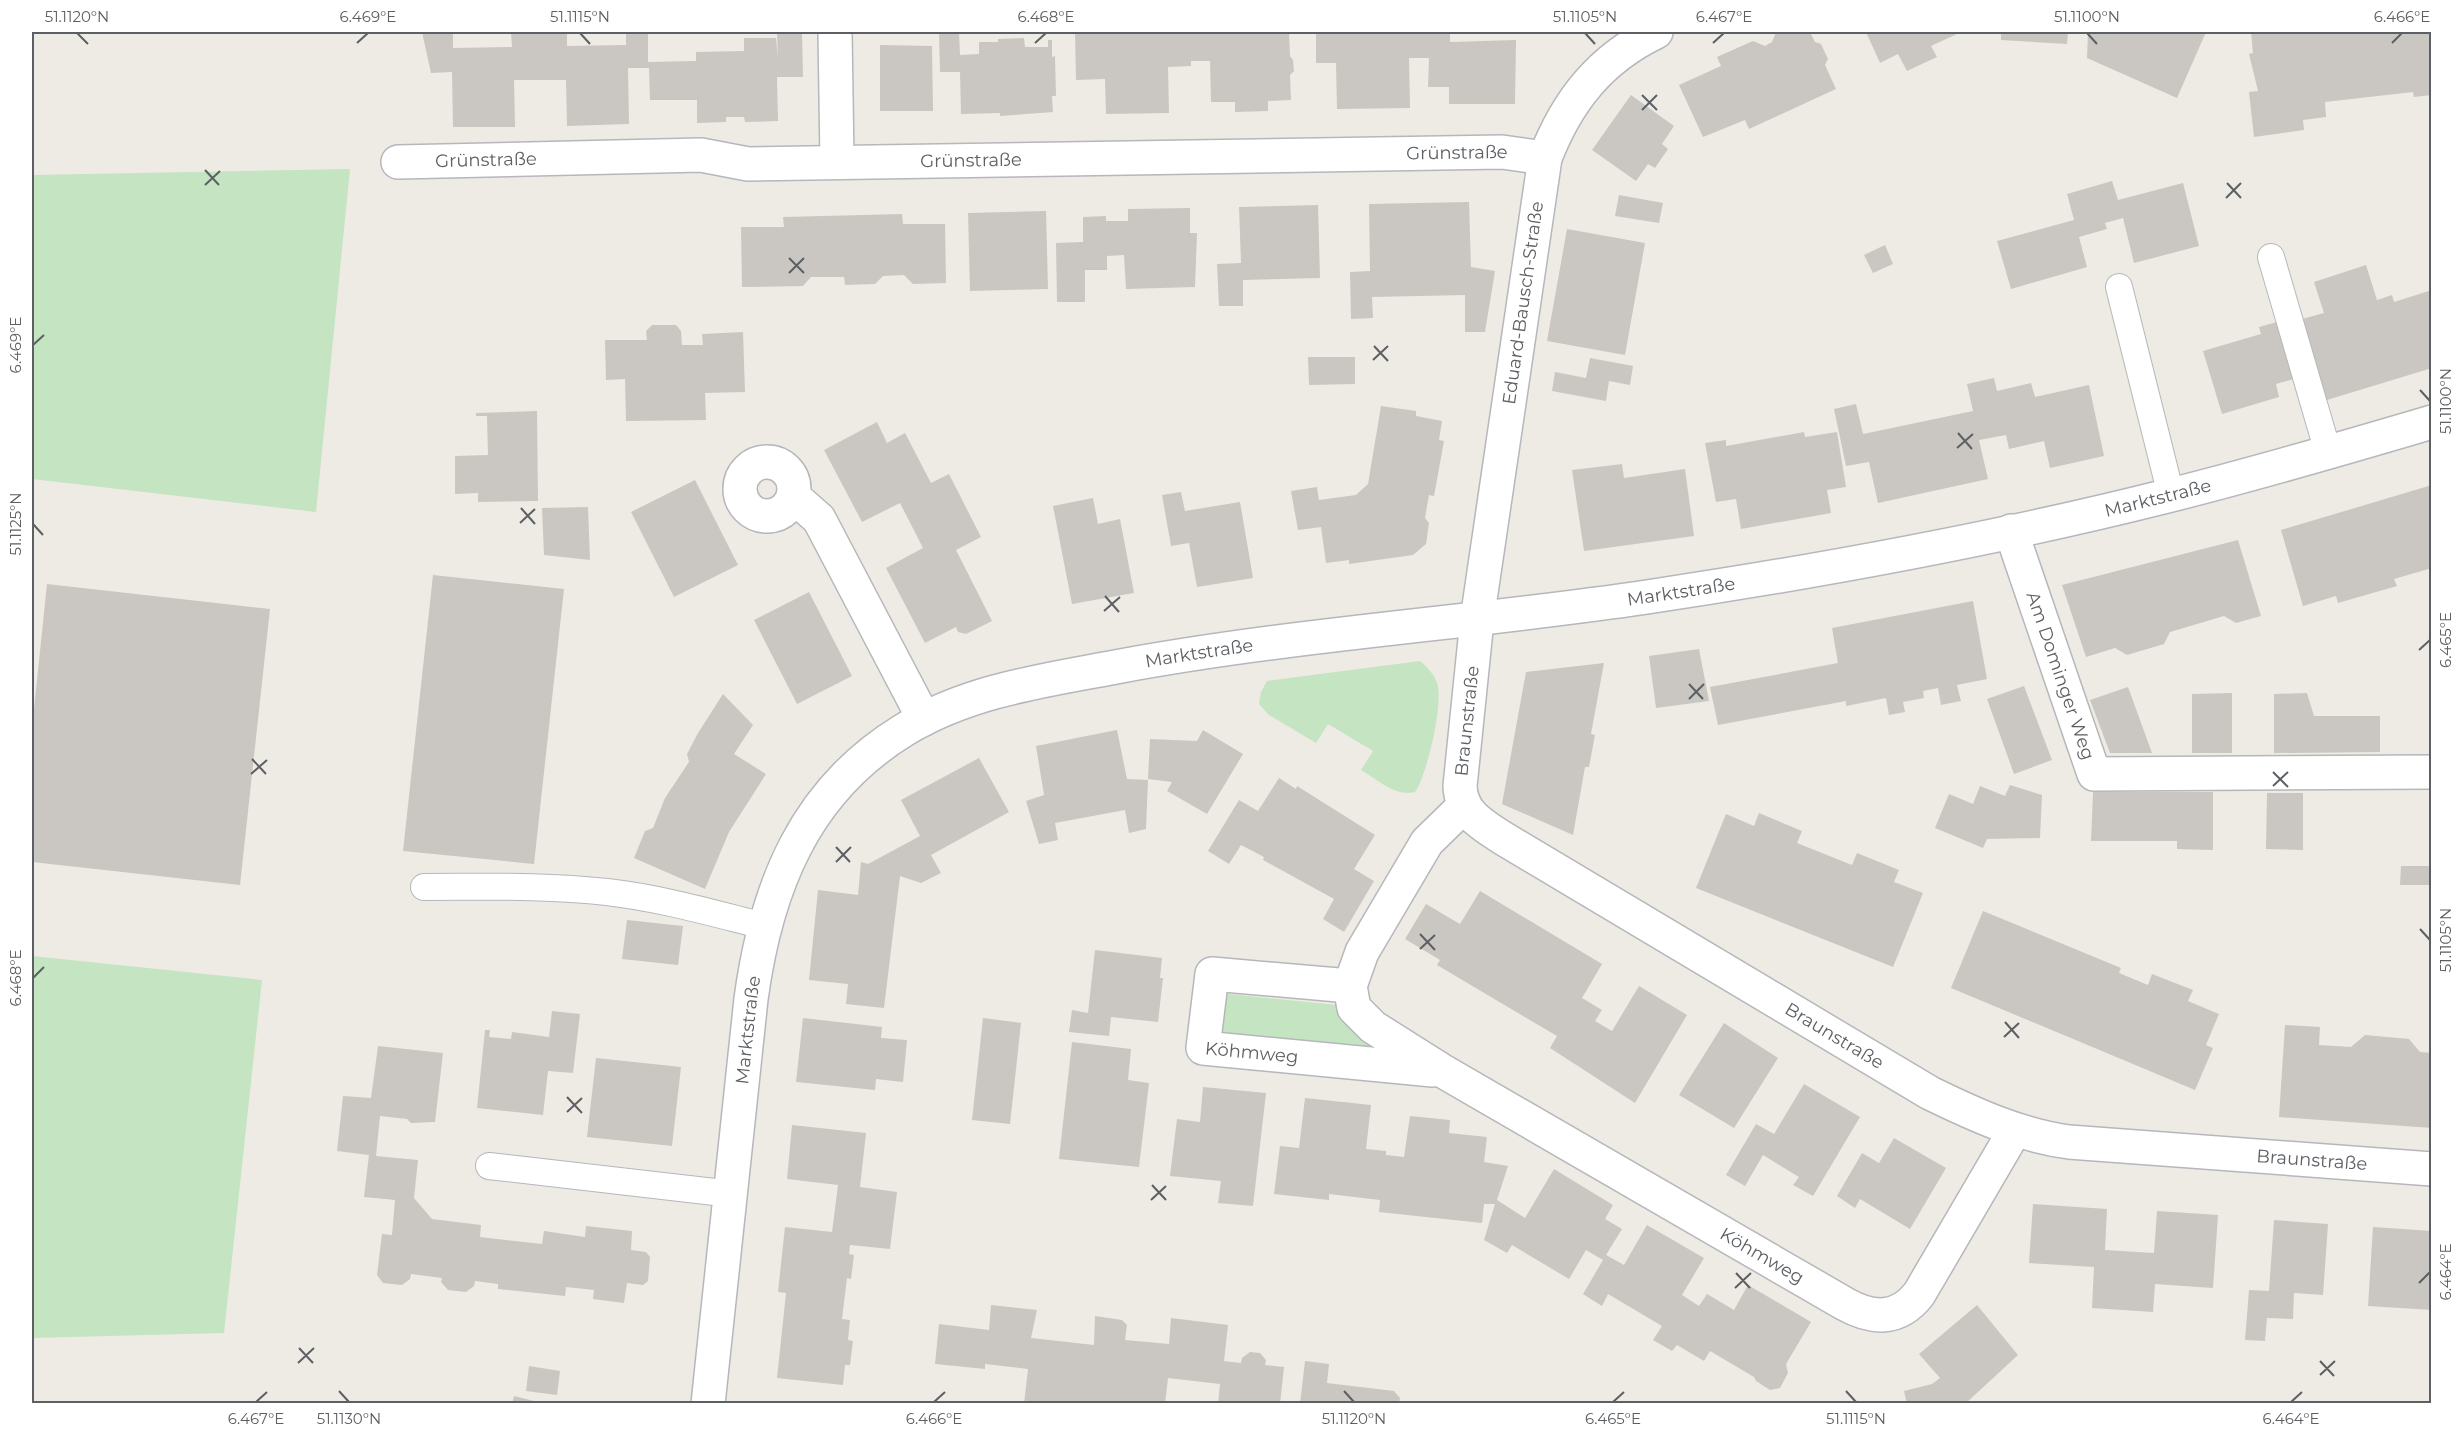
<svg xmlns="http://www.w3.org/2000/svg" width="2463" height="1435" font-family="Montserrat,sans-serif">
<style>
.green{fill:#c4e4c2}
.building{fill:#cac6c2}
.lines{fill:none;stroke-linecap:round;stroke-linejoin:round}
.service-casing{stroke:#b5b7bb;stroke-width:28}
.minor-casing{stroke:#b5b7bb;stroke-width:36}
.service{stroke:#fff;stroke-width:26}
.minor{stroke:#fff;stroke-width:33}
.ticks{fill:none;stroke:#5c6064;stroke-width:2}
.labels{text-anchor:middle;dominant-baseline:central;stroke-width:6;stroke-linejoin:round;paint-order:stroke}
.street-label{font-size:18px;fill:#5c6064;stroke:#fff}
.neatline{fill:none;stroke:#5c6064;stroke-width:2}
.ticks-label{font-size:15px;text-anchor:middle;fill:#5c6064}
</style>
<rect width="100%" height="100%" fill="#eeebe4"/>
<!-- green -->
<path class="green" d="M350 169 316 512 32 479V175Z
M1420 661C1427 667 1434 674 1437 683 1444 702 1427 775 1415 792 1395 797 1377 779 1361 770L1373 751 1328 724 1316 743 1269 715 1259 704 1261 692 1267 681Z
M32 956 262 980 224 1333 32 1338Z
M1228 994 1337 1005 1343 1020 1376 1049 1224 1034 1221 1029V997Z"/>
<!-- building -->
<path class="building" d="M422 32H453V48L512 47 511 32H567V46L626 45V32H648V62L696 61V52L744 51V38H776L778 58 777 32H802L803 77H777L778 121 745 122 744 117H726V122L697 123V100H650L649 68H628L629 124 567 126 566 80H514L515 127H453L452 72 431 73Z
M939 32H959L960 55 979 54V42H998V39L1024 38 1025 47H1048V40H1052V57L1055 56 1056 96H1052L1053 112 1000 116V113L961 114 960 72H940Z
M1075 32H1144L1146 34 1169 32H1289L1290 56 1293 60 1294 71 1290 75 1291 100 1268 101V111L1235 112V102H1211L1210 61H1191V66L1168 67 1169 113 1106 114 1105 79 1076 80Z
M1316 32H1450V42L1516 40 1515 104H1449V87H1428L1429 58H1409L1410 108 1337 109 1336 63H1316Z
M1776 32H1810L1815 42 1821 44 1828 59 1825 65 1836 89 1749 129 1745 120 1703 137 1679 85 1721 66 1717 57 1753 41 1765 46 1772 42Z
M1866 32H1956L1957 34 1931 46 1937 57 1907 71 1898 54 1880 63Z
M2001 32H2068L2067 44 2001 40Z
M2088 32H2206L2177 98 2087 58Z
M2251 32H2432V95L2414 97 2413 92 2325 102 2326 117 2303 120 2304 130 2254 137 2249 92 2258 91 2249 54 2253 53Z
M880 45 932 46 933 111H880Z
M1631 95 1674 126 1662 144 1668 149 1655 168 1648 164 1636 181 1592 150Z
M2112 181 2118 200 2183 183 2199 246 2134 263 2123 218 2105 223 2107 229 2079 237 2087 267 2011 289 1997 241 2074 220 2067 194Z
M1619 195 1663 203 1659 223 1615 216Z
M1469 202 1471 267 1495 271 1485 332H1465V295L1372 297 1373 318 1351 319 1350 272 1370 271 1369 204Z
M1318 205 1320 278 1243 280V306H1219L1217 264 1241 263 1239 207Z
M1190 208V233H1197L1195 287 1126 289 1124 255 1107 256V270H1085V302H1057L1056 243 1083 242V217L1106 216V221H1128V209Z
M1046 211 1048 289 970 291 968 213Z
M902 214 903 224H945L946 283 913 284 904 275 883 276 875 284 845 285 844 277H811L803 286 742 287 741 227H784L783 217Z
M1567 229 1645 243 1625 355 1547 341Z
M1885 245 1893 264 1873 273 1864 255Z
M2366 265 2377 300 2392 295 2394 302 2432 290V368L2327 400 2302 319 2324 313 2314 282Z
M2277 322 2294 379 2276 384 2279 397 2222 414 2203 351 2261 334 2259 327Z
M652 325H676L681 331 682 345H703L702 334 743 332 745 392 705 393 706 420 626 421 625 379 606 380 605 340H647L646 331Z
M1308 357H1355V384L1309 385Z
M1590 358 1633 366 1630 385 1609 381 1606 401 1552 391 1555 372 1586 378Z
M1994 378 1997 391 2031 383 2035 397 2089 385 2104 456 2050 468 2044 441 2009 449 2006 435 1979 440 1988 479 1878 503 1869 462 1846 466 1834 409 1856 404 1863 434 1973 411 1967 384Z
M1381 406 1416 411V416L1442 421 1439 440 1444 441 1434 496 1429 495 1425 518 1429 523 1426 544 1413 555 1349 564V560L1326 563 1321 527 1298 530 1291 491 1317 487 1319 500 1356 495 1368 484Z
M537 411 538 501 478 502V493L455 494V456L488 455 487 416H476V413Z
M877 422 887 443 905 433 931 483 949 474 981 537 956 550 992 621 966 634 958 632 956 627 925 643 886 568 923 548 900 503 862 522 824 450Z
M1804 432 1805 437 1837 432 1846 487 1827 490 1831 513 1741 529 1736 499 1716 502 1705 443 1726 440V446Z
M1622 464 1624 478 1685 469 1694 536 1584 551 1572 470Z
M695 480 738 565 674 597 631 512Z
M2432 485V568L2394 579 2397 586 2338 603 2336 596 2303 606 2281 530Z
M1181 492 1185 511 1240 502 1253 578 1197 587 1189 543 1171 546 1162 495Z
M1093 498 1098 524 1120 519 1134 593 1072 604 1053 506Z
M588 507 590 560 544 555 542 508Z
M2238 540 2261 616 2236 623 2224 616 2170 632 2164 644 2127 655 2115 648 2086 657 2062 585Z
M433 575 564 589 534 864 403 851Z
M47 584 270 609 240 885 32 862V728Z
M809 592 852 676 797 704 754 620Z
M1973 601 1987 679 1957 685 1961 701 1941 705 1938 688 1923 691 1924 698 1903 702 1905 712 1889 715 1886 698 1846 706V701L1718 725 1710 687 1838 663 1832 628Z
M1699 649 1709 701 1656 708 1649 656Z
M1604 663 1591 734 1595 735 1589 767H1585L1573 835 1502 804 1526 672Z
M2024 686 2052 760 2014 774 1987 699Z
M2128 687 2152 753H2110L2090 700Z
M2232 693V753H2192V694Z
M2307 693 2314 716H2380V752L2274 753V694Z
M723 694 753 725 734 754 766 774 729 832 705 889 634 858 645 831 653 828 665 798 689 762 687 754 698 733Z
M1117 730 1127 779 1148 780 1146 829 1129 833 1125 810 1055 823 1058 840 1039 844 1026 801 1044 795 1036 746Z
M1203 730 1243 754 1207 814 1167 791 1172 782 1148 779 1150 739 1197 741Z
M979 758 1009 812 931 855 941 873 921 883 900 876 884 1008 846 1004 848 984 809 980 818 890 858 895 861 862 868 864 920 836 901 800Z
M1279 778 1296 789 1297 786 1375 835 1354 869 1374 881 1344 932 1323 919 1334 899 1263 860 1264 857 1241 845 1229 864 1208 851 1239 800 1258 811Z
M2010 785 2042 795 2040 838 1987 839 1983 848 1935 828 1949 794 1973 804 1980 786 2005 796Z
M2093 792H2213V850L2177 849V841H2091Z
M2267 793H2303V850L2266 849Z
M1759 813 1802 831 1797 843 1852 865 1857 853 1899 870 1894 882 1923 893 1893 967 1696 888 1726 814 1754 826Z
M2401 866H2432V885H2400Z
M1480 891 1602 964 1582 998 1602 1010 1595 1021 1612 1031 1639 986 1687 1015 1635 1103 1550 1048 1557 1036 1437 965 1440 960 1405 939 1426 904 1460 924Z
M1983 911 2121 968 2119 973 2148 985 2152 974 2193 990 2188 1001 2219 1014 2206 1045 2213 1048 2195 1090 1951 988Z
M627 920 683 926 678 965 622 959Z
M1095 950 1162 958 1160 978H1163L1158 1022 1111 1017 1109 1036 1069 1032 1072 1010 1088 1013Z
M552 1011 580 1014 573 1073 548 1071 543 1115 477 1108 485 1030H490L489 1037 511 1039 512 1032 549 1037Z
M803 1018 882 1027 881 1038 907 1040 903 1082 876 1079 875 1090 796 1082Z
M983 1018 1021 1023 1010 1124 972 1120Z
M1724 1023 1778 1058 1734 1128 1679 1095Z
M2285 1025 2320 1027 2319 1045 2351 1047 2365 1035 2409 1039 2420 1052 2432 1053V1128L2279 1117Z
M1072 1042 1131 1049 1128 1080 1149 1083 1139 1167 1059 1159Z
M378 1046 443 1053 435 1122 411 1123 407 1119 380 1116 376 1156 418 1160 414 1198 432 1219 481 1225 480 1237 542 1244 544 1231 585 1237 586 1226 632 1231 631 1250 646 1252 650 1257 648 1281 643 1285 627 1283 624 1303 593 1299 594 1290 566 1287 565 1296 498 1289V1284L475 1281 474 1286 466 1292 448 1290 441 1282 442 1278 411 1274 410 1279 402 1285 383 1283 377 1275 382 1234 392 1235 395 1200 364 1197 369 1155 337 1151 343 1096 371 1098Z
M596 1058 681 1067 672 1146 587 1137Z
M1804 1084 1860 1117 1813 1196 1793 1185 1799 1177 1763 1155 1745 1186 1726 1175 1756 1124 1774 1134Z
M1203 1087 1266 1093 1253 1206 1218 1203 1221 1181 1170 1176 1177 1119 1200 1122Z
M1305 1098 1371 1105 1366 1149 1386 1151V1155L1404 1157 1410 1116 1450 1120 1449 1133 1487 1137 1484 1162 1508 1166 1497 1200 1525 1218 1554 1169 1613 1205 1605 1219 1622 1229 1606 1255 1624 1265 1647 1225 1704 1258 1682 1295 1699 1306 1707 1294 1734 1310 1748 1285 1811 1322 1786 1364 1788 1373 1780 1388 1770 1390 1756 1381 1754 1377 1710 1351 1704 1361 1677 1345 1672 1351 1653 1340 1662 1326 1608 1294 1602 1306 1583 1294 1603 1260 1586 1250 1569 1279 1512 1245 1507 1253 1484 1240 1495 1204H1484L1482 1223 1379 1212 1380 1200 1329 1194V1200L1274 1194 1280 1146 1299 1148Z
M792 1125 866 1133 860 1187 897 1192 890 1249 850 1245 849 1254 854 1255 851 1279 847 1278 842 1319 850 1320 848 1340 853 1341 850 1365H845L843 1385 777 1378 786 1293 778 1292 785 1227 832 1232 838 1185 787 1179Z
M1894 1138 1946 1168 1910 1229 1860 1199 1855 1208 1837 1196 1862 1153 1879 1163Z
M2033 1204 2107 1209 2105 1250 2154 1253 2157 1211 2218 1215 2213 1288 2155 1284 2153 1312 2092 1308 2094 1267 2029 1263Z
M2274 1220 2328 1224 2323 1295 2294 1293 2293 1319 2267 1318 2265 1341 2245 1340 2249 1290 2269 1291Z
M2373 1227 2432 1231V1310L2368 1306Z
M991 1305 1037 1310 1031 1338 1094 1345 1095 1316 1122 1320 1127 1325 1125 1340 1169 1344 1171 1318 1228 1325 1224 1361 1241 1363 1242 1358 1250 1352 1260 1353 1266 1360 1265 1365 1284 1367 1280 1404H1218L1220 1384 1168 1378 1165 1404H1024L1028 1369 985 1364V1369L935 1364 939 1324 989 1330Z
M1977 1305 2018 1355 1965 1404H1907L1904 1391 1932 1384 1940 1378 1919 1354Z
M1305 1361 1329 1364 1327 1383 1394 1391 1400 1398 1399 1404H1300Z
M529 1366 560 1371 557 1395 526 1391Z
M514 1396 534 1401 533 1404H512Z"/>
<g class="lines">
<defs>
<path id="service" d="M2271 257 2328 452
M2119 287 2171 495
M424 887C485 887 546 885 607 892 660 898 712 913 764 926
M489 1166 732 1194"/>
<g id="minor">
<path d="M835 32 837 161"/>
<path id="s1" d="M1656 32C1600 59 1567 101 1545 158L1477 620 1460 786C1461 813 1481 824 1501 837L1930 1093C1975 1115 2019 1135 2069 1142L2432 1169"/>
<path id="s2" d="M398 162 701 155 748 164 1502 152 1545 158"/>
<circle cx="767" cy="489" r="27"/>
<path d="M794 497 819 519 924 719"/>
<path id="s3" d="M2011 531 2094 774 2432 772"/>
<path id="s4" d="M1464 806 1427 842 1362 952 1350 986 1354 1008 1373 1027 1441 1070 1845 1304C1872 1319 1898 1321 1919 1294L2015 1130"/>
<path id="s5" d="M1350 986 1212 974 1203 1048 1433 1070"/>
<path id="s6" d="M708 1404 751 999C766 888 804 791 904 730 969 690 1047 680 1121 666 1295 634 1471 623 1647 597 1821 571 1996 539 2167 496 2256 474 2344 448 2432 422"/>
</g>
</defs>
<!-- service casing -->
<use href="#service" class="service-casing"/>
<!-- minor casing -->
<use href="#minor" class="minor-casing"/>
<!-- service -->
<use href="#service" class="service"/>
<!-- minor -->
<use href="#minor" class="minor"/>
</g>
<!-- ticks -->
<path class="ticks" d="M77 33 88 44M580 33 590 44M1585 33 1595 44M2087 33 2097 44M357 43 368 33M1035 43 1046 33M1713 43 1724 33M2392 43 2402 33M1642 95 1657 110M1642 110 1657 95M205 170 219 185M2227 183 2241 198M205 185 220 171M2226 198 2241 183M789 258 804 273M789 273 804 258M33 345 44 335M1374 346 1388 361M1373 360 1388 346M2420 390 2430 401M1958 433 1972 449M1957 448 1973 434M521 508 535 524M520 523 535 509M33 524 43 535M1105 596 1119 612M1104 611 1120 597M2419 650 2430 640M1689 684 1703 699M1689 699 1704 684M252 759 266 774M2273 772 2288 787M251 774 267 760M2273 786 2288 772M836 847 850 862M836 862 851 847M2420 929 2430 940M1420 934 1435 950M1420 949 1435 935M33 978 44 967M2005 1022 2019 1038M2004 1037 2019 1023M567 1097 582 1113M567 1112 582 1098M1152 1185 1166 1200M1151 1200 1166 1186M1736 1273 1750 1288M2419 1283 2430 1272M1735 1288 1751 1273M299 1348 313 1363M2320 1361 2334 1376M298 1363 314 1348M2320 1375 2335 1361M339 1391 349 1402M1344 1391 1354 1402M1846 1391 1856 1402M256 1402 267 1392M934 1402 945 1392M1613 1402 1624 1392M2291 1402 2302 1392"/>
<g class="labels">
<!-- street labels -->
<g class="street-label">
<text stroke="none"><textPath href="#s2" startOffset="1060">Grünstraße</textPath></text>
<text stroke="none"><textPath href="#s2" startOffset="574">Grünstraße</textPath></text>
<text stroke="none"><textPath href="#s2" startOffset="88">Grünstraße</textPath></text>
<text transform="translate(1523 303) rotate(-82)">Eduard-Bausch-Straße</text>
<text stroke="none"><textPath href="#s6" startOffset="2007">Marktstraße</textPath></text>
<text stroke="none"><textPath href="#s6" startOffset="1521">Marktstraße</textPath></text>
<text stroke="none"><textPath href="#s6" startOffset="1035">Marktstraße</textPath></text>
<text stroke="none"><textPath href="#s3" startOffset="153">Am Dominger Weg</textPath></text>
<text transform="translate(1467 721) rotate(-84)">Braunstraße</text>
<text stroke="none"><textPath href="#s6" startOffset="376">Marktstraße</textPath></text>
<text stroke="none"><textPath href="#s1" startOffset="1263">Braunstraße</textPath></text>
<text stroke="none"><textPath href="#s5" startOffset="262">Köhmweg</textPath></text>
<text stroke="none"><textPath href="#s1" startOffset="1766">Braunstraße</textPath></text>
<text stroke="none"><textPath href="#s4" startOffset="716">Köhmweg</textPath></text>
</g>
</g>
<!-- border -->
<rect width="2463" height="1435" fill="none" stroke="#ffffff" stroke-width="66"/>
<rect x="33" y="33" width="2397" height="1369" class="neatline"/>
<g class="ticks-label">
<text x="77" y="22">51.1120°N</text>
<text x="368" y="22">6.469°E</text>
<text x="580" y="22">51.1115°N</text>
<text x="1046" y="22">6.468°E</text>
<text x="1585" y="22">51.1105°N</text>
<text x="1724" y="22">6.467°E</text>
<text x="2087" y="22">51.1100°N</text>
<text x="2402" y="22">6.466°E</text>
<text transform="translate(16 345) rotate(-90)" y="5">6.469°E</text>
<text transform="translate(2446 401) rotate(-90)" y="5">51.1100°N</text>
<text transform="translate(16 524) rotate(-90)" y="5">51.1125°N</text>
<text transform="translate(2446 640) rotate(-90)" y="5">6.465°E</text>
<text transform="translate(2446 940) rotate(-90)" y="5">51.1105°N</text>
<text transform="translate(16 978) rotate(-90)" y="5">6.468°E</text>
<text transform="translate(2446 1272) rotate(-90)" y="5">6.464°E</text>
<text x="256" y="1424">6.467°E</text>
<text x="349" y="1424">51.1130°N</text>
<text x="934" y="1424">6.466°E</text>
<text x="1354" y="1424">51.1120°N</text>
<text x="1613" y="1424">6.465°E</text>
<text x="1856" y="1424">51.1115°N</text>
<text x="2291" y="1424">6.464°E</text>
</g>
</svg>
